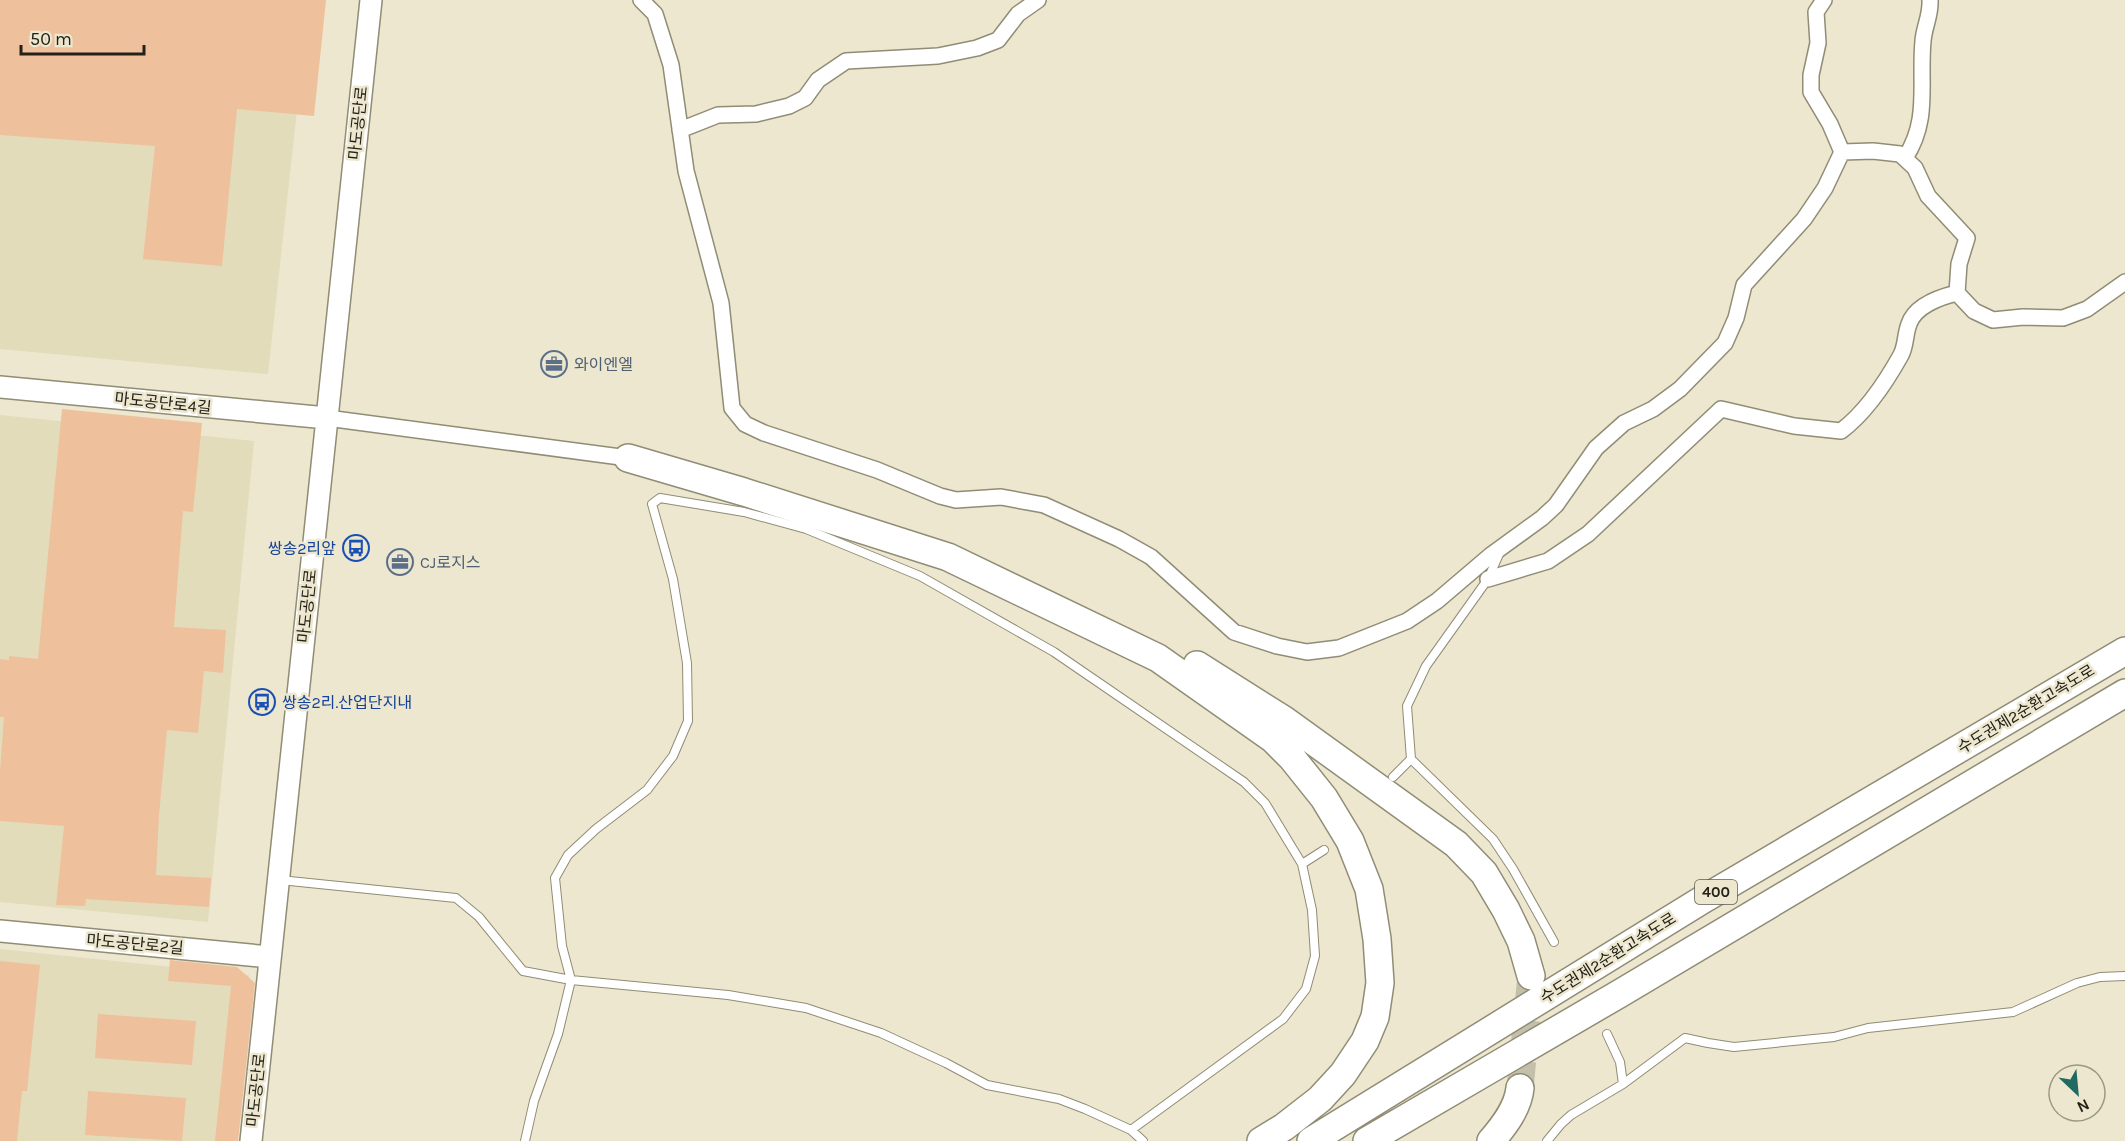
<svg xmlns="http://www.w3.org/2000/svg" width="2125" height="1141" font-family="Karla,'Noto Sans KR',sans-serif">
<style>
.built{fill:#e2dcbb}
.building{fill:#efc09c}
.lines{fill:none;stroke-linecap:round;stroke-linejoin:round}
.highway-tunnel{stroke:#c4bfaa;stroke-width:27;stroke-dasharray:27 14;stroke-linecap:butt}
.lane-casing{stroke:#908c75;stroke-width:10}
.street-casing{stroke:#908c75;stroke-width:18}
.secondary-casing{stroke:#908c75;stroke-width:24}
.highway-casing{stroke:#908c75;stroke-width:30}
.lane{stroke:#fff;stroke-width:8}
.street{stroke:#fff;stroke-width:15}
.secondary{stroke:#fff;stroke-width:21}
.highway{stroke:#fff;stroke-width:27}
.labels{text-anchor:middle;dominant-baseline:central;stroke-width:5;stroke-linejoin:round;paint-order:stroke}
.shield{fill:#ece7ce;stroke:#5f5c4f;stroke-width:1.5}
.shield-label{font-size:15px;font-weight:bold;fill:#232118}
.street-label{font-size:16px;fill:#232118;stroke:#ece7ce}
.service-label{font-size:16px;fill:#4e5e75;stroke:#ece7ce;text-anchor:start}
.transit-label{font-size:16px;fill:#164399;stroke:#ece7ce;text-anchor:end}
</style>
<rect width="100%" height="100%" fill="#ece7ce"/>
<!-- built -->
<path class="built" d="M0 0H309L268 374 0 349Z
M0 415 254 441 208 922 0 902Z
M0 949 249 975 231 1141H0Z"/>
<!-- building -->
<path class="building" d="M0 0H326L314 116 237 109 222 266 143 259 155 146 0 135Z
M62 409 202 423 193 512 183 511 174 627 226 630 223 673 204 671 198 733 167 730 159 815 156 875 211 878 209 907 86 899 85 906 56 905 64 826 0 821V771L4 717H0V659L9 660V656L38 659Z
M170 960 237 967 255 983 238 1141H215L231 986 168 981Z
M0 961 40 965 27 1091H22L17 1141H0Z
M98 1014 196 1021 192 1065 95 1058Z
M88 1091 186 1098 182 1141 85 1135Z"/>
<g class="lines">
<!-- highway-tunnel -->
<path class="highway-tunnel" d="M1520 1088 1531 976"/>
<defs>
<path id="lane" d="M1411 759 1493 839 1513 869 1554 942
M1393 777 1411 759 1407 706 1426 666 1488 579 1500 552
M1302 864 1324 850
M280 880 456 898 479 917 523 971 571 980 728 995 806 1008 881 1033 946 1063 987 1085 1059 1099 1085 1109 1131 1130 1143 1141
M1607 1034 1620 1062 1623 1084
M525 1141 534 1101 558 1034 571 980 562 946 555 878 568 855 596 829 647 790 673 756 688 721 687 663 673 579 652 504 660 498 744 512 806 529 920 576 1054 652 1244 782 1265 803 1302 864 1312 910 1315 956 1306 989 1283 1019 1131 1130
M1547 1141 1561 1124 1571 1115 1623 1084 1685 1038 1708 1043 1734 1047 1834 1037 1868 1028 2013 1012 2077 983 2100 977 2125 976"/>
<path id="street" d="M641 0 655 14 671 65 686 171 721 303 732 408 745 424 764 433 877 470 940 496 956 500 1001 497 1044 505 1119 539 1151 557 1234 632 1277 646 1307 652 1339 648 1407 621 1437 601 1491 555 1542 518 1556 505 1596 448 1624 423 1653 409 1680 389 1725 343 1736 318 1744 285 1804 219 1825 188 1842 152 1830 124 1811 92V75L1818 43 1816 12 1824 0
M680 130 718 115 756 114 789 106 805 98 818 80 846 61 938 56 977 48 998 40 1018 14 1038 0
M1842 152 1873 151 1900 154 1915 168 1928 196 1967 238 1959 264 1957 293 1974 311 1993 320 2023 317 2063 318 2087 309 2125 282
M1905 158C1930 120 1919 84 1923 41 1924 27 1931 15 1930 0
M327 418 628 458
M1488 579 1548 561 1588 534 1721 409 1794 426 1841 431C1865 413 1886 382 1901 355 1906 346 1905 334 1909 324 1915 306 1940 297 1957 293"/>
<path id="secondary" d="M0 387 327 418
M0 931 270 957
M251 1141 371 0"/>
<path id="highway" d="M628 458 744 492 948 557 1158 658 1273 739 1292 758 1324 798 1350 841 1369 889 1377 939 1380 983 1375 1017 1365 1041 1343 1074 1320 1099 1284 1127 1261 1141
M1197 665 1284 720 1456 844 1484 873 1506 910 1521 941 1531 976
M1311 1141 1702 900 2125 651
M1367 1141 1619 994 2125 693
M1491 1141C1504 1126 1518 1108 1520 1088"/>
</defs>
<!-- lane casing -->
<use href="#lane" class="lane-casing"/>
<!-- street casing -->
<use href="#street" class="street-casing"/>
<!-- secondary casing -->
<use href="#secondary" class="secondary-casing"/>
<!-- highway casing -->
<use href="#highway" class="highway-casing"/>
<!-- lane -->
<use href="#lane" class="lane"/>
<!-- street -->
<use href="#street" class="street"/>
<!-- secondary -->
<use href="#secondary" class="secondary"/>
<!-- highway -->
<use href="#highway" class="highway"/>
</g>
<!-- icons -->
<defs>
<symbol id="office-ring" viewBox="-11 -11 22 22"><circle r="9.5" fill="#ece7ce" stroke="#5c6f8a" stroke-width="1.5"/><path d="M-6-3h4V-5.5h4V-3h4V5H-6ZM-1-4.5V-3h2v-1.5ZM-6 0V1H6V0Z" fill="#5c6f8a"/></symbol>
<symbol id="bus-ring" viewBox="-11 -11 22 22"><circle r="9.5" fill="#ece7ce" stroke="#1a4fb4" stroke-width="1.5"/><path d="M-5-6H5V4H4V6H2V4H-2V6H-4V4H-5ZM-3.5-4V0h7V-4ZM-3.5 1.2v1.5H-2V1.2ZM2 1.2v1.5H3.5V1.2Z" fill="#1a4fb4"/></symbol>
</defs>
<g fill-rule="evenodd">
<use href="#office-ring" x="539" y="349" width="30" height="30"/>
<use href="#bus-ring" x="341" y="533" width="30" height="30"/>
<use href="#office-ring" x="385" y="547" width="30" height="30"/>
<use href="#bus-ring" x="247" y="687" width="30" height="30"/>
</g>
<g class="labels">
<!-- shield labels -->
<rect class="shield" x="1695" y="880" width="42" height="24" rx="4.5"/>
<g class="shield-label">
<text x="1716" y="892">400</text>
</g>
<!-- street labels -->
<g class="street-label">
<text transform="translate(358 123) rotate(-84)">마도공단로</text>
<text transform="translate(163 403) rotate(6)">마도공단로4길</text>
<text transform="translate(307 606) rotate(-84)">마도공단로</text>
<text transform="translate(2026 709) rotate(-31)">수도권제2순환고속도로</text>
<text transform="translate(135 944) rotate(5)">마도공단로2길</text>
<text transform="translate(1608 958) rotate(-32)">수도권제2순환고속도로</text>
<text transform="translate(256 1090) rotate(-84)">마도공단로</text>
</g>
<!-- service labels -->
<g class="service-label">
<text x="574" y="364">와이엔엘</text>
<text x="420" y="562">CJ로지스</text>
</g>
<!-- transit labels -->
<g class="transit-label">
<text x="336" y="548">쌍송2리앞</text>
<text x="282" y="702" text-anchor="start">쌍송2리.산업단지내</text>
</g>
</g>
<!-- north arrow -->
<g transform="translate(2077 1093) rotate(154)"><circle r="28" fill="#ece7ce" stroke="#9c9885" stroke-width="1.5"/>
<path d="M0-4.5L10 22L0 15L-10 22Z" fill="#206a61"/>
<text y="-9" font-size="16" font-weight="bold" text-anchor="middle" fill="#232118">N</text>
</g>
<!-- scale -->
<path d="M21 45v9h123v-9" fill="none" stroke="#232118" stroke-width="3"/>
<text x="30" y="45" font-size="18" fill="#232118" stroke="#ece7ce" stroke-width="4.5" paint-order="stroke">50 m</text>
</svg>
